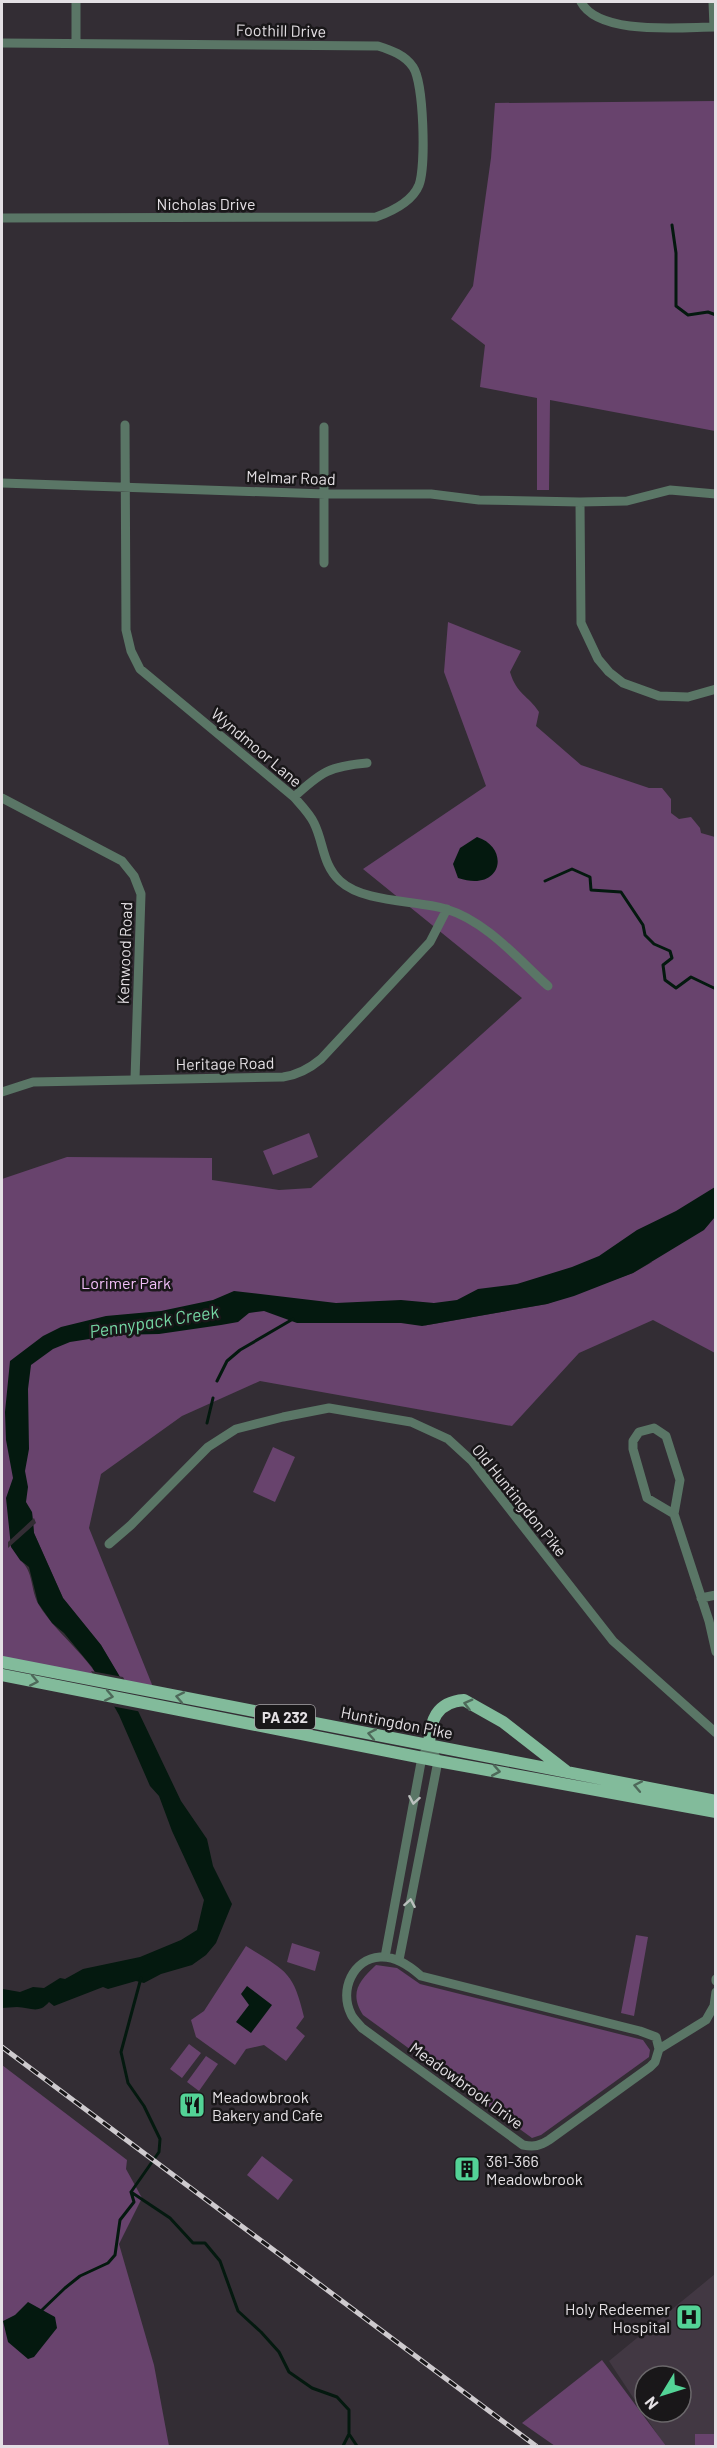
<svg xmlns="http://www.w3.org/2000/svg" width="717" height="2448" font-family="Barlow,sans-serif">
<style>
.built{fill:#423843;fill-rule:evenodd}
.green{fill:#68436d;fill-rule:evenodd}
.water{fill:#04190f}
.pier{fill:#332d34}
.lines{fill:none;stroke-linecap:round;stroke-linejoin:round}
.stream{stroke:#04190f;stroke-width:3}
.minor{stroke:#5a7666;stroke-width:9}
.major{stroke:#82bb9b;stroke-width:12}
.rail-casing{stroke:#cecace;stroke-width:5}
.rail{stroke:#191719;stroke-width:3;stroke-dasharray:9;stroke-linecap:butt}
.oneway{stroke:#4e695a}
.oneway2{stroke:#bbc0be}
.labels{text-anchor:middle;dominant-baseline:central;stroke-width:5;stroke-linejoin:round;paint-order:stroke}
.shield{fill:#191719;stroke:#a7a4a7;stroke-width:1.5}
.shield-label{font-size:15px;font-weight:bold;fill:#e4e0e4}
.street-label{font-size:16px;fill:#e4e0e4;stroke:#191719}
.park-label{font-size:16px;fill:#f2bff8;stroke:#191719}
.poi-label{font-size:16px;fill:#e4e0e4;stroke:#191719;text-anchor:start}
.water-label{font-size:18px;font-style:italic;fill:#74d6a3;stroke:#191719}
</style>
<rect width="100%" height="100%" fill="#332d34"/>
<!-- built -->
<path class="built" d="M715 2274V2446H665L609 2361ZM645 2376H681V2412H645Z"/>
<!-- green -->
<path class="green" d="M715 101V431L550 400 549 490H537V398L480 387 485 345 451 319 473 286 491 158 495 103Z
M448 622 521 651 510 672C517 695 528 695 539 712L536 726 581 765 649 788H662L671 799V813L679 819 691 817 700 828 701 833 715 837V1353L653 1320 579 1353 512 1426 260 1381 182 1416 101 1474 89 1528 155 1692 125 1686 101 1645 63 1598 34 1533 32 1512 20 1560C34 1571 30 1590 39 1605 56 1633 83 1651 101 1681L2 1663V1179L67 1157 212 1158V1180L279 1190 311 1188 522 998 363 869 486 786 444 672ZM652 1262 633 1273 547 1304 422 1326Z
M309 1133 318 1157 273 1175 263 1151Z
M273 1447 295 1457 275 1502 253 1492Z
M636 1935 648 1937 634 2016 621 2013Z
M292 1943 320 1952 315 1971 287 1962Z
M246 1946C285 1971 293 1970 304 2017L296 2028 305 2036 286 2061 264 2045 246 2049 235 2065 196 2037 191 2020 204 2011Z
M376 1965 397 1968 420 1984 643 2040 650 2050 649 2057 541 2135 532 2138 363 2015C349 1993 359 1981 376 1965Z
M189 2044 201 2053 182 2078 170 2069Z
M206 2056 218 2064 199 2091 187 2082Z
M2 2065 127 2160 126 2169 142 2198 119 2244 154 2365 169 2446H2Z
M262 2156 293 2180 278 2200 247 2175Z
M602 2360 666 2446H555L522 2423Z
M695 2434H715V2446H695Z"/>
<!-- water -->
<path class="water" d="M477 837C511 848 502 893 458 878L453 864 460 848Z
M715 1187V1217L704 1230 633 1273 574 1296 547 1304 422 1326 401 1323H297L264 1311 249 1313 238 1322 221 1325 159 1334 115 1335 70 1342 53 1349 31 1365 28 1389 29 1449 25 1471 28 1487 26 1502 32 1512 34 1533 63 1598 101 1645 129 1692 181 1801 207 1839 213 1866 232 1904 216 1943 206 1955 192 1965 161 1974 144 1983 136 1981 108 1989 103 1987 54 2006 49 2002C38 2015 30 2007 17 2007 12 2007 6 2008 2 2008V1985L3 1989 20 1992 33 1987 44 1988 60 1978 65 1979 83 1969 140 1957 181 1940 197 1930 204 1900 172 1831 159 1796 150 1786 119 1715 92 1667 64 1633 52 1623 38 1603 29 1567 20 1560 11 1547 6 1498 13 1478 6 1440 5 1412 10 1361 43 1336 61 1327 106 1316 161 1311 213 1300 234 1291 336 1303 401 1300 434 1303 457 1300 478 1289 517 1284 572 1267 599 1256 637 1230 676 1211Z
M247 1986 272 2005 251 2033 236 2022 249 2005 241 1994Z
M28 2302 55 2317 57 2328 34 2357 28 2359 8 2342 3 2321 15 2315Z"/>
<!-- pier -->
<path class="pier" d="M34 1518 36 1523 8 1548V1542Z
M91 1671 123 1677 142 1712 111 1706Z"/>
<g class="lines">
<!-- stream -->
<path class="stream" d="M672 225 676 253V306L688 315 708 312 716 315
M545 881 572 869 590 877 591 890 621 892 643 925 645 935 654 944 670 951 672 958 663 965 665 980 676 988 691 977 716 989
M217 1381 227 1361 240 1350 293 1319
M207 1423 213 1398
M131 2192 170 2218 193 2243H205L220 2261 238 2311 261 2332 279 2352 289 2372 312 2388 337 2397 349 2410V2434L343 2446
M131 2192 159 2152 160 2139 144 2106 128 2083 121 2052 141 1978
M42 2310 65 2288 80 2276 108 2263 115 2255 120 2220 134 2202 131 2192
M349 2434 357 2446"/>
<!-- minor -->
<path class="minor" d="M581 2C599 36 681 27 716 27
M713 2 714 27
M76 42V2
M2 43 378 46C391 50 405 55 413 67 424 83 426 166 419 185 412 202 393 211 376 217L2 218
M125 425 126 630 131 651 140 669 294 797C301 805 310 814 314 823 324 843 322 864 340 881 364 903 415 900 446 909 486 921 518 959 548 986
M324 427V563
M2 483 325 494H431L479 500 580 502 627 501 670 490 716 494
M580 502 581 623 598 659 609 672 623 683 659 696 688 697 716 689
M294 797C321 772 330 766 367 763
M2 798 122 861 134 876 141 894 135 1079
M2 1092 33 1082 283 1077C298 1075 309 1069 321 1059L430 942 447 909
M654 1428 666 1436 680 1480 674 1514 647 1498 633 1449V1441L639 1432Z
M674 1514 709 1621 716 1652
M109 1544 131 1525 208 1447 236 1429 283 1417 329 1408 411 1422 448 1439 472 1461 613 1641 716 1733
M701 1598 716 1595
M385 1957 422 1757 429 1745 438 1761 399 1960
M716 1979V1981
M659 2049 656 2037 640 2031 421 1976C410 1966 396 1956 380 1957 353 1959 339 1990 351 2014 353 2019 359 2024 362 2028L523 2145C534 2147 540 2146 549 2140L650 2067 655 2062 659 2049 706 2020 714 2006 716 1992"/>
<!-- major -->
<path class="major" d="M2 1662 716 1801
M2 1675 438 1761 716 1812
M429 1745C430 1721 436 1702 464 1700L503 1722 566 1771"/>
<defs>
<path id="rail" d="M2 2047 536 2446"/>
</defs>
<!-- rail casing -->
<use href="#rail" class="rail-casing"/>
<!-- rail -->
<use href="#rail" class="rail"/>
</g>
<!-- one-way arrows -->
<defs><path id="oneway-chevron" d="M-2-3.5L2.5 0L-2 3.5" fill="none" stroke-width="1.6" stroke-linecap="round" stroke-linejoin="round" transform="scale(1.5)"/></defs>
<g class="oneway">
<use href="#oneway-chevron" transform="translate(34 1681) rotate(11)"/>
<use href="#oneway-chevron" transform="translate(109 1696) rotate(11)"/>
<use href="#oneway-chevron" transform="translate(180 1697) rotate(-169)"/>
<use href="#oneway-chevron" transform="translate(468 1704) rotate(-165)"/>
<use href="#oneway-chevron" transform="translate(372 1734) rotate(-169)"/>
<use href="#oneway-chevron" transform="translate(496 1771) rotate(10)"/>
<use href="#oneway-chevron" transform="translate(638 1786) rotate(-169)"/>
</g>
<g class="oneway2">
<use href="#oneway-chevron" transform="translate(414 1800) rotate(100)"/>
<use href="#oneway-chevron" transform="translate(410 1903) rotate(-80)"/>
</g>
<!-- icons -->
<defs>
<symbol id="restaurant-square" viewBox="-11 -11 22 22"><rect x="-9" y="-9" width="18" height="18" rx="4" fill="#53d396" stroke="#191719"/><path d="M-5-6h1v4h1v-4h1v4h1v-4h1v5L-1.5 .5V6h-2V.5L-5-1ZM5-6V6H3V1.5H1.5Q1.5-4 5-6Z" fill="#111"/></symbol>
<symbol id="building-square" viewBox="-11 -11 22 22"><rect x="-9" y="-9" width="18" height="18" rx="4" fill="#53d396" stroke="#191719"/><path d="M-4-6H4V6H1V3H-1V6H-4ZM-2.5-4.3h1.7v1.8h-1.7ZM.8-4.3h1.7v1.8H.8ZM-2.5-1h1.7V.8h-1.7ZM.8-1h1.7V.8H.8Z" fill="#111"/></symbol>
<symbol id="hospital-square" viewBox="-11 -11 22 22"><rect x="-9" y="-9" width="18" height="18" rx="4" fill="#53d396" stroke="#191719"/><path d="M-5-5h3v3.5h4V-5h3V5h-3V1.5h-4V5h-3Z" fill="#111"/></symbol>
</defs>
<g fill-rule="evenodd">
<use href="#restaurant-square" x="177" y="2090" width="30" height="30"/>
<use href="#building-square" x="452" y="2154" width="30" height="30"/>
<use href="#hospital-square" x="674" y="2302" width="30" height="30"/>
</g>
<g class="labels">
<!-- shield labels -->
<rect class="shield" x="255" y="1705" width="60" height="24" rx="4.5"/>
<g class="shield-label">
<text x="285" y="1717">PA 232</text>
</g>
<!-- street labels -->
<g class="street-label">
<text transform="translate(281 30) rotate(1)">Foothill Drive</text>
<text x="206" y="203">Nicholas Drive</text>
<text transform="translate(291 477) rotate(2)">Melmar Road</text>
<text transform="translate(257 747) rotate(40)">Wyndmoor Lane</text>
<text transform="translate(124 953) rotate(-88)">Kenwood Road</text>
<text transform="translate(225 1063) rotate(-1)">Heritage Road</text>
<text transform="translate(520 1500) rotate(51)">Old Huntingdon Pike</text>
<text transform="translate(397 1722) rotate(11)">Huntingdon Pike</text>
<text transform="translate(467 2085) rotate(36)">Meadowbrook Drive</text>
</g>
<!-- park labels -->
<g class="park-label">
<text x="126" y="1282">Lorimer Park</text>
</g>
<!-- poi labels -->
<g class="poi-label">
<text x="212" y="2096">Meadowbrook<tspan x="212" dy="18">Bakery and Cafe</tspan></text>
<text x="486" y="2160">361-366<tspan x="486" dy="18">Meadowbrook</tspan></text>
<text x="670" y="2308" text-anchor="end">Holy Redeemer<tspan x="670" dy="18">Hospital</tspan></text>
</g>
<!-- water labels -->
<g class="water-label">
<text transform="translate(154 1321) rotate(-9)">Pennypack Creek</text>
</g>
</g>
<!-- border -->
<rect width="717" height="2448" fill="none" stroke="#e4e0e4" stroke-width="6"/>
<!-- north arrow -->
<g transform="translate(663 2394) rotate(232)"><circle r="28" fill="#191719" stroke="#6a676a" stroke-width="1.5"/>
<path d="M0-4.5L10 22L0 15L-10 22Z" fill="#53d396"/>
<text y="-9" font-size="16" font-weight="bold" text-anchor="middle" fill="#e4e0e4">N</text>
</g>
</svg>
